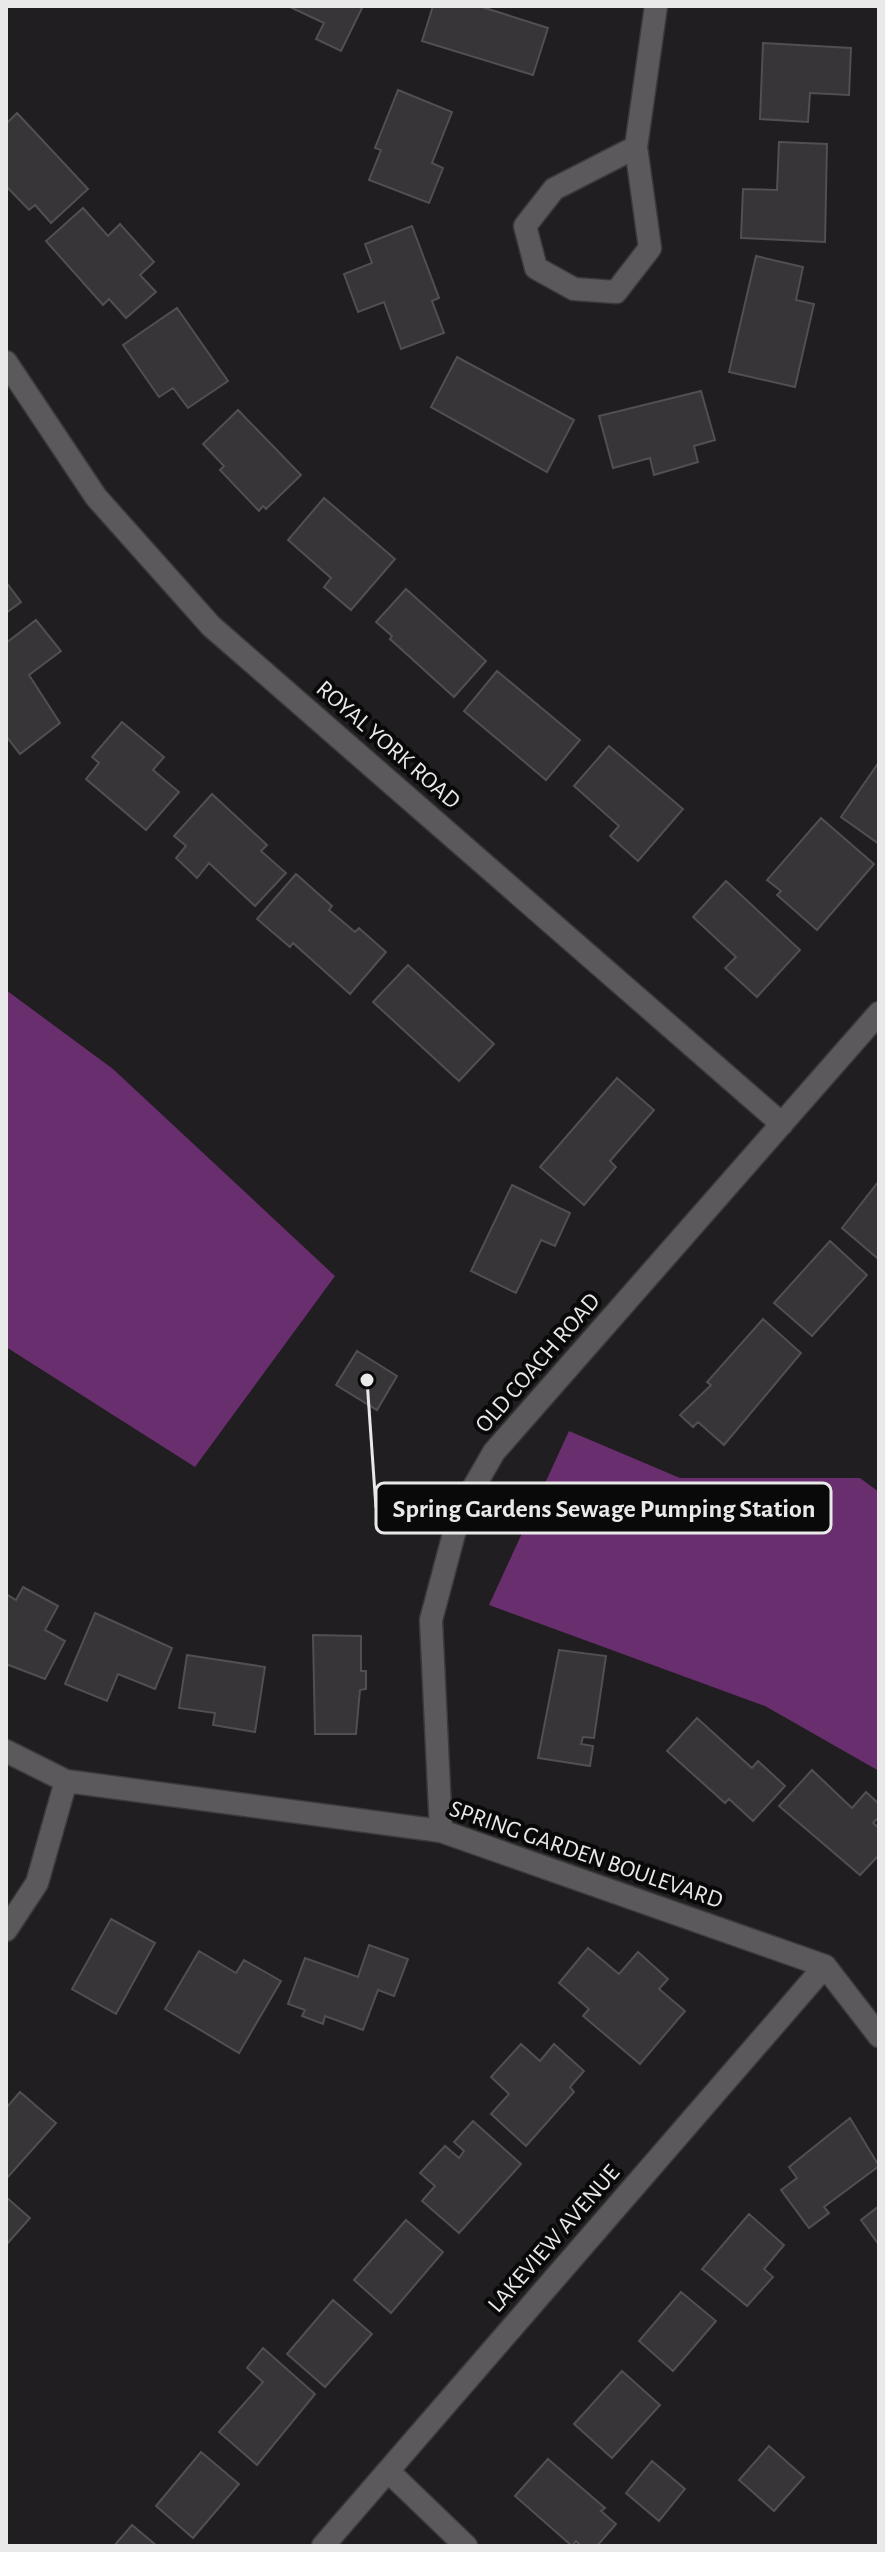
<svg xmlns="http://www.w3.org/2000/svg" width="885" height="2552" font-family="'Alegreya Sans',sans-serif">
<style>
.forest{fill:#692e6d}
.building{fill:#373537;stroke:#514f51;stroke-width:2}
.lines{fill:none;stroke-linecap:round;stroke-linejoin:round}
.minor-casing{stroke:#3b3a3b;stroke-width:25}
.minor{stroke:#5c595c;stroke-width:22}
.labels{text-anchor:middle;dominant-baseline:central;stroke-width:8;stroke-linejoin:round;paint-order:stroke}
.street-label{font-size:24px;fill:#eae9ea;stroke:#090909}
.leader{fill:none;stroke:#eae9ea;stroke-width:3}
.callout-dot{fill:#eae9ea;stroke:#090909;stroke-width:3}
.callout{fill:#090909;stroke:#eae9ea;stroke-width:3}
.callout-label{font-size:26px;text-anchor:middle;font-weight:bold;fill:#eae9ea}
</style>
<rect width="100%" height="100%" fill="#201e20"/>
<!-- forest -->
<path class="forest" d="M6 990 113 1069 335 1276 195 1467 6 1347Z
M569 1431 680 1478H860L879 1492V1771L765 1706 489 1605Z"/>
<!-- building -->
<path class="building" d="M288 6H363L341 51 316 39 324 23Z
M433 6H479L548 28 533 75 422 41Z
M763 43 851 48 849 95 810 93 808 122 760 119Z
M398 90 452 112 432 163 443 168 429 203 369 180 381 150 375 148Z
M17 113 88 189 51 223 35 205 29 210 6 186V124Z
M779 142 827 144 825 242 741 238 743 189 777 190Z
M83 208 108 236 120 224 154 262 140 275 156 292 126 318 109 299 103 305 46 241Z
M412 226 439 298 432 301 444 333 401 349 384 302 358 312 344 274 372 263 365 244Z
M756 256 803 267 796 300 814 304 795 387 729 372Z
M177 308 228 381 188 408 173 388 159 397 123 345Z
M457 357 574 420 547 472 431 407Z
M701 391 715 440 694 446 698 462 654 475 650 458 613 468 599 416Z
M238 410 301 475 266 509 263 506 259 511 220 470 224 466 203 444Z
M324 498 395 559 351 610 324 587 331 578 288 540Z
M6 582 21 602 6 613Z
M406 589 486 661 454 697 390 639 392 636 376 622Z
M36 620 61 651 29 675 60 723 20 754 6 736V643Z
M497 671 580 740 546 780 464 711Z
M122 722 164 757 153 770 179 792 146 830 86 779 99 763 92 757Z
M609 746 683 809 638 861 610 836 619 826 574 786Z
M879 762V844L841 817Z
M212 794 267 845 261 851 286 873 255 906 209 863 197 878 176 858 186 846 174 836Z
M821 818 874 864 817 930 777 895 781 891 767 880Z
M296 874 332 906 329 910 355 932 359 928 386 952 350 994 293 943 290 947 257 919Z
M726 881 800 950 757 997 725 968 736 957 693 917Z
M408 965 494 1044 459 1081 373 1002Z
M617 1078 654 1110 610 1161 616 1167 584 1205 540 1167Z
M879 1181V1256L877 1258 842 1228Z
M512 1185 570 1213 555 1246 541 1240 516 1293 471 1271Z
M830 1241 867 1275 812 1336 774 1303Z
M763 1319 801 1353 724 1445 698 1422 693 1427 680 1415 711 1385 707 1382Z
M357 1351 397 1376 377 1410 336 1385Z
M23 1587 58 1606 45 1630 65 1641 45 1679 6 1664V1594L16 1600Z
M95 1613 172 1648 155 1689 118 1674 107 1701 65 1684Z
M313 1635 361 1636V1671H366V1689L360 1690 356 1734H315Z
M559 1650 606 1656 594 1738 583 1737 581 1744 593 1746 590 1766 538 1758Z
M187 1655 265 1667 255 1732 213 1725 215 1713 179 1708Z
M697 1718 752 1768 758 1761 785 1786 753 1821 729 1799 725 1803 667 1751Z
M812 1770 852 1808 866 1792 879 1804V1817L873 1823 879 1828V1855L860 1875 779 1806Z
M111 1919 155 1943 116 2014 72 1989Z
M369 1945 408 1959 394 1996 378 1990 363 2030 325 2016 323 2024 302 2016 305 2010 288 2004 305 1958 358 1977Z
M588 1948 619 1974 638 1952 668 1979 659 1989 685 2011 640 2064 583 2016 589 2009 559 1983Z
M199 1951 236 1973 244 1960 281 1981 239 2053 165 2009Z
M521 2044 540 2061 554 2044 584 2071 570 2087 574 2092 526 2146 491 2114 509 2094 491 2077Z
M20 2092 56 2123 7 2178 6 2108Z
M850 2118 879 2166 824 2207 829 2213 809 2228 781 2190 797 2178 789 2167Z
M473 2121 521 2164 459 2233 422 2201 435 2186 420 2173 445 2146 459 2158 464 2151 454 2142Z
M6 2197 30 2218 6 2245Z
M879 2206V2245L861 2220Z
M749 2214 784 2245 764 2269 773 2277 747 2306 702 2269Z
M406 2220 443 2252 391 2313 354 2280Z
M681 2292 716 2321 673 2371 639 2341Z
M333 2300 372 2334 325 2387 287 2354Z
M263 2348 315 2394 257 2465 219 2432 263 2382 247 2368Z
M622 2371 660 2405 612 2458 574 2424Z
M769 2446 804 2477 774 2511 739 2480Z
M201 2452 239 2484 193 2538 156 2506Z
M548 2459 605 2508 601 2511 616 2524 597 2546H581L576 2541 572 2546 515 2496Z
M652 2461 685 2489 659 2521 626 2493Z
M132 2525 157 2546H114Z"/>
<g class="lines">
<defs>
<path id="minor" d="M636 147 554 189 525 226 536 268 574 289 616 292 650 248 636 147 656 6
M6 362 96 497 211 626 782 1124
M6 1751 66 1781 441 1831 825 1966 879 2036
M441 1831 431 1620 460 1511 494 1452 879 1013
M6 1930 37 1883 66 1781
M388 2471 466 2546
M323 2546 825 1966"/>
</defs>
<!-- minor casing -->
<use href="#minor" class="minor-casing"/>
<!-- minor -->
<use href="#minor" class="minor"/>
</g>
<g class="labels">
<!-- street labels -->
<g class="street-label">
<text transform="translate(388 745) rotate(41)">ROYAL YORK ROAD</text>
<text transform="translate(538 1363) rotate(-49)">OLD COACH ROAD</text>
<text transform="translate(586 1855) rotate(19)">SPRING GARDEN BOULEVARD</text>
<text transform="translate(554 2239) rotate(-49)">LAKEVIEW AVENUE</text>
</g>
</g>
<!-- callouts -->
<path class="leader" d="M367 1380L376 1508"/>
<circle class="callout-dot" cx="367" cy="1380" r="8"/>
<rect class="callout" x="376" y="1483" width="455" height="50" rx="8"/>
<g class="callout-label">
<text x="604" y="1517">Spring Gardens Sewage Pumping Station</text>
</g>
<!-- border -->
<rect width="885" height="2552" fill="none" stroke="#eae9ea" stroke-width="16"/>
</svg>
